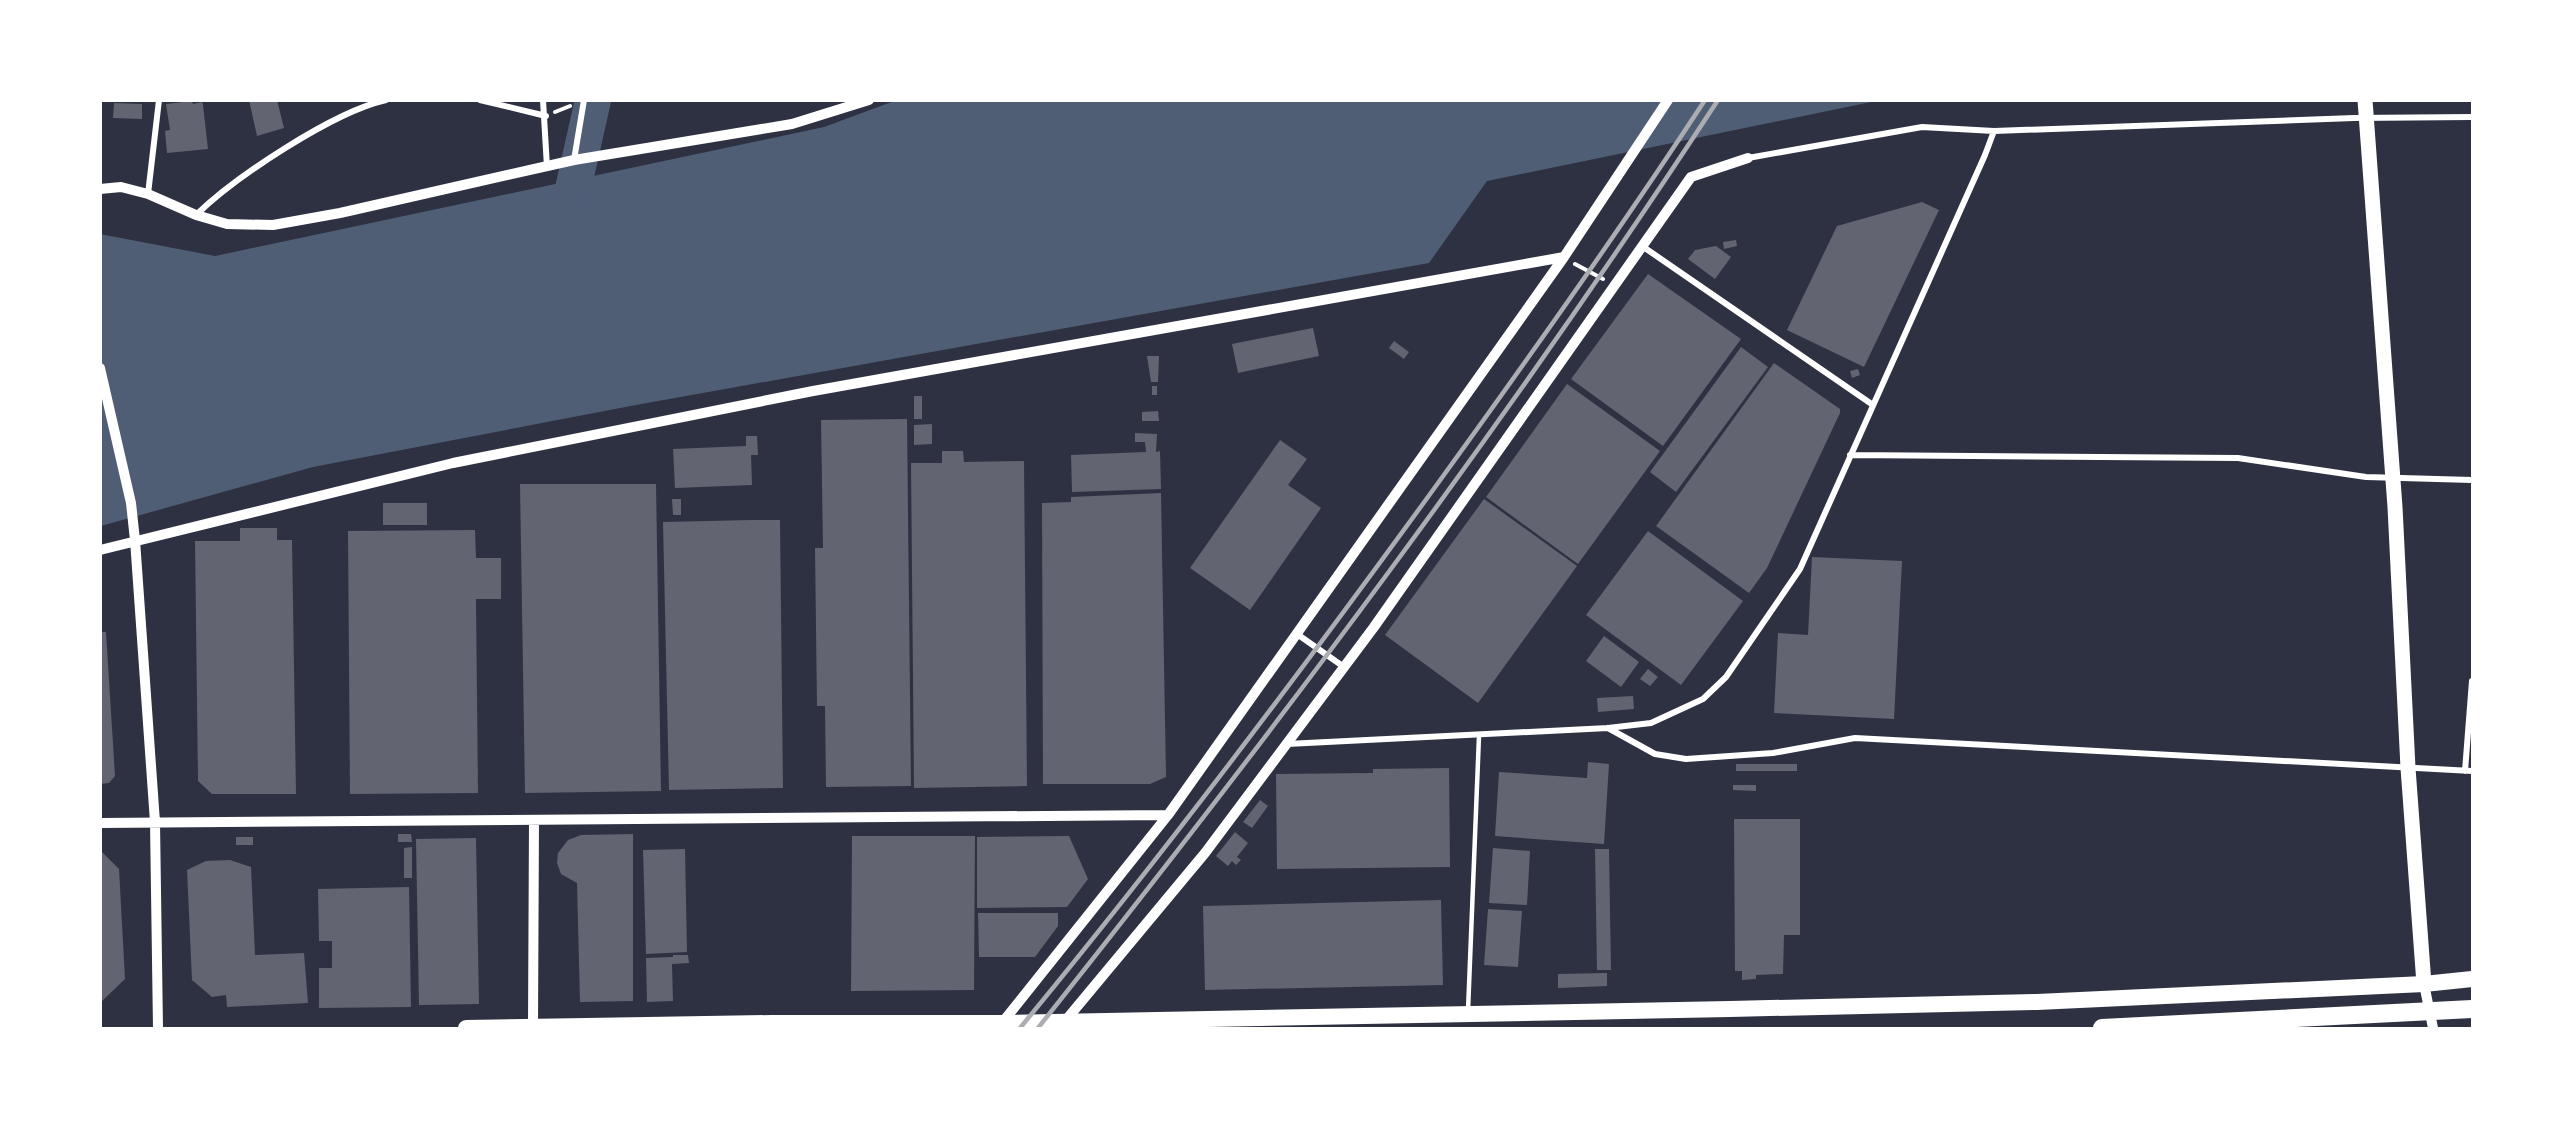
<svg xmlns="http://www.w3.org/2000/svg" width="2573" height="1129" font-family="'Asap Condensed',sans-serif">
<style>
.water{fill:#4f5d75}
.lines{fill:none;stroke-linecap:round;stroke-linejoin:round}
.river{stroke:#4f5d75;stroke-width:36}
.building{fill:#626471}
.path{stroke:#fff;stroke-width:4}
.service{stroke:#fff;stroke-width:4.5}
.minor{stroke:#fff;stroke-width:6}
.tertiary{stroke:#fff;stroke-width:10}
.primary{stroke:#fff;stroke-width:15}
.trunk{stroke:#fff;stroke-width:16}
.motorway{stroke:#fff;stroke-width:18}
.rail{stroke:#abadb3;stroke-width:4.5}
</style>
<rect width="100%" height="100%" fill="#2d3142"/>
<!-- water -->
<path class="water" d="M894 101H1876L1487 181 1429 263 636 405 313 467 101 526 100 234 215 256 824 127Z"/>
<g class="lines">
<!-- river -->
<path class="river" d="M575 227 573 189 593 100"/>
</g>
<!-- building -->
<path class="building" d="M249 100H277L284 128 257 136Z
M192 101 193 104 202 102 203 105 208 149 167 153 165 131 170 130 166 104Z
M114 103 142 104V119L113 118Z
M1922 202 1939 210 1864 367 1787 330 1837 226Z
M1736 240 1737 246 1724 249 1723 242Z
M1716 246 1731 257 1715 279 1688 259 1695 250Z
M1648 274 1741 339 1663 446 1571 379Z
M1313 328 1319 356 1238 373 1232 344Z
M1394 341 1409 352 1404 359 1389 348Z
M1741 347 1768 367 1676 492 1650 472Z
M1147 356H1159L1158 382H1151Z
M1774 363 1840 409V413L1767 568 1749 593 1656 526Z
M1858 369 1860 375 1852 378 1850 371Z
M1567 384 1660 451 1578 564 1486 497Z
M1152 386H1157V395H1152Z
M914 396H922V419H914Z
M1158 411 1159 421H1142V412Z
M907 419 911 786 826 787 825 706H817L815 548H823L821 420Z
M932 424V444L914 445V425Z
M1135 433 1157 434 1156 452 1160 451 1161 489 1072 492 1071 455 1146 452 1145 442H1135Z
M746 436H757L758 455H751L752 485 675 488 673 449 746 446Z
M1280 440 1307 459 1288 485 1321 508 1250 610 1190 568Z
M942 451H963L964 462 1024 461 1027 786 914 788 911 463H942Z
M520 484H656L661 791 525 793Z
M1161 493 1166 777 1150 784H1043L1042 503 1071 502V497Z
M672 499H681V515H673Z
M1484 499 1577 566 1478 703 1385 635Z
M383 503H427V525H383Z
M752 520H780L783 788 669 790 663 522Z
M240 528H277V540H292L296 794H212L198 781 195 541H240Z
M475 530 476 558H501V599H476L478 793 350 794 348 531Z
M1648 531 1743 601 1681 685 1586 615Z
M1812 557 1902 561 1894 719 1774 713 1778 633 1808 635Z
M100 632H106L115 776 109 783 100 784Z
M1604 636 1639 662 1621 687 1586 661Z
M1648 669 1658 677 1650 686 1640 679Z
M1633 696 1634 709 1598 712 1597 698Z
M1588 762 1609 764 1604 844 1495 836 1499 772 1587 778Z
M1736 764H1797V771H1736Z
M1449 768 1450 867 1277 869 1276 774 1373 773V769Z
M1733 785H1756V791L1733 790Z
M1260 800 1268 806 1252 828 1243 822Z
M1734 819H1800V935H1784L1783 974 1756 975V979L1742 980V971H1735Z
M1235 832 1248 843 1237 857 1241 860 1236 865 1232 861 1228 866 1216 856Z
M398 834H411L412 842H398Z
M633 834V1001L580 1002 577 883 561 874 557 863 558 853 568 840 581 835Z
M852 836H975L974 990 851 991Z
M1069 836 1088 879 1067 907 977 908V837Z
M236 837H253V845H236Z
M476 838 479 1004 419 1005 416 839Z
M412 847V878H404V848Z
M1493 848 1530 851 1527 905 1489 903Z
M685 849 687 952 646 954 643 850Z
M1595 849H1609L1611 970H1597Z
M100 850 119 869 125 979 100 1003Z
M230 860 251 867 255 955 304 953 308 1003 227 1007 226 995 212 997 192 980 187 870 206 861Z
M409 887 411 1007 319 1008V968H332V941H319L318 889Z
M1441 900 1443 985 1205 990 1203 906Z
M1488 909 1522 911 1518 967 1484 965Z
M978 913H1058V926L1035 957H979Z
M673 955H688L689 963 672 964 673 1001 647 1002 646 958 673 957Z
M1607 973V986L1558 988V974Z"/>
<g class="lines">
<!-- path -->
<path class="path" d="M555 112 570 106
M1575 264 1603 279"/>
<!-- service -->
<path class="service" d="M1468 1011 1479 736"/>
<!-- minor -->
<path class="minor" d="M480 100 546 116
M543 100 547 167
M1748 158 1922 127 1994 131 2354 118 2472 117
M574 160 584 100
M148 194 159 100
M196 215C235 177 333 112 386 100
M1642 246 1873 405
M1850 455 2238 458 2366 477 2472 480
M1297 634 1344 667
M1608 728 1655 754 1686 759 1773 753 1855 738 2472 771
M1287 744 1608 728 1651 723 1703 699 1726 677 1800 569 1985 155 1994 131
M2465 771 2472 681"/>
<!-- tertiary -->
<path class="tertiary" d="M100 189 121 187 148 194 196 215 227 224 273 225 340 213 574 160 792 124 869 100
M100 368 131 503 135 540 155 822 158 1028
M100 550 453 463 813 391 1564 257
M100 823 1168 815
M2424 984 2433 1028
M1066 1020 1205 853 1374 627 1691 177 1748 158
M1002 1023 1168 815 1564 257 1668 100
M533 1027 534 820"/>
<!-- primary -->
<path class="primary" d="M2365 100 2395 507 2408 768 2424 984"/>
<!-- trunk -->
<path class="trunk" d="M466 1028 771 1023H1002L1730 1009 2037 1002 2424 984 2472 979"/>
<!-- motorway -->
<path class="motorway" d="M2102 1028 2472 1009"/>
<!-- rail -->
<path class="rail" d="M1020 1028C1164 854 1300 673 1433 490 1526 362 1618 233 1705 100
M1038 1028C1276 729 1508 421 1718 100"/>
</g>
<!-- border -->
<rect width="2573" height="1129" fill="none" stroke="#ffffff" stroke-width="204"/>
</svg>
